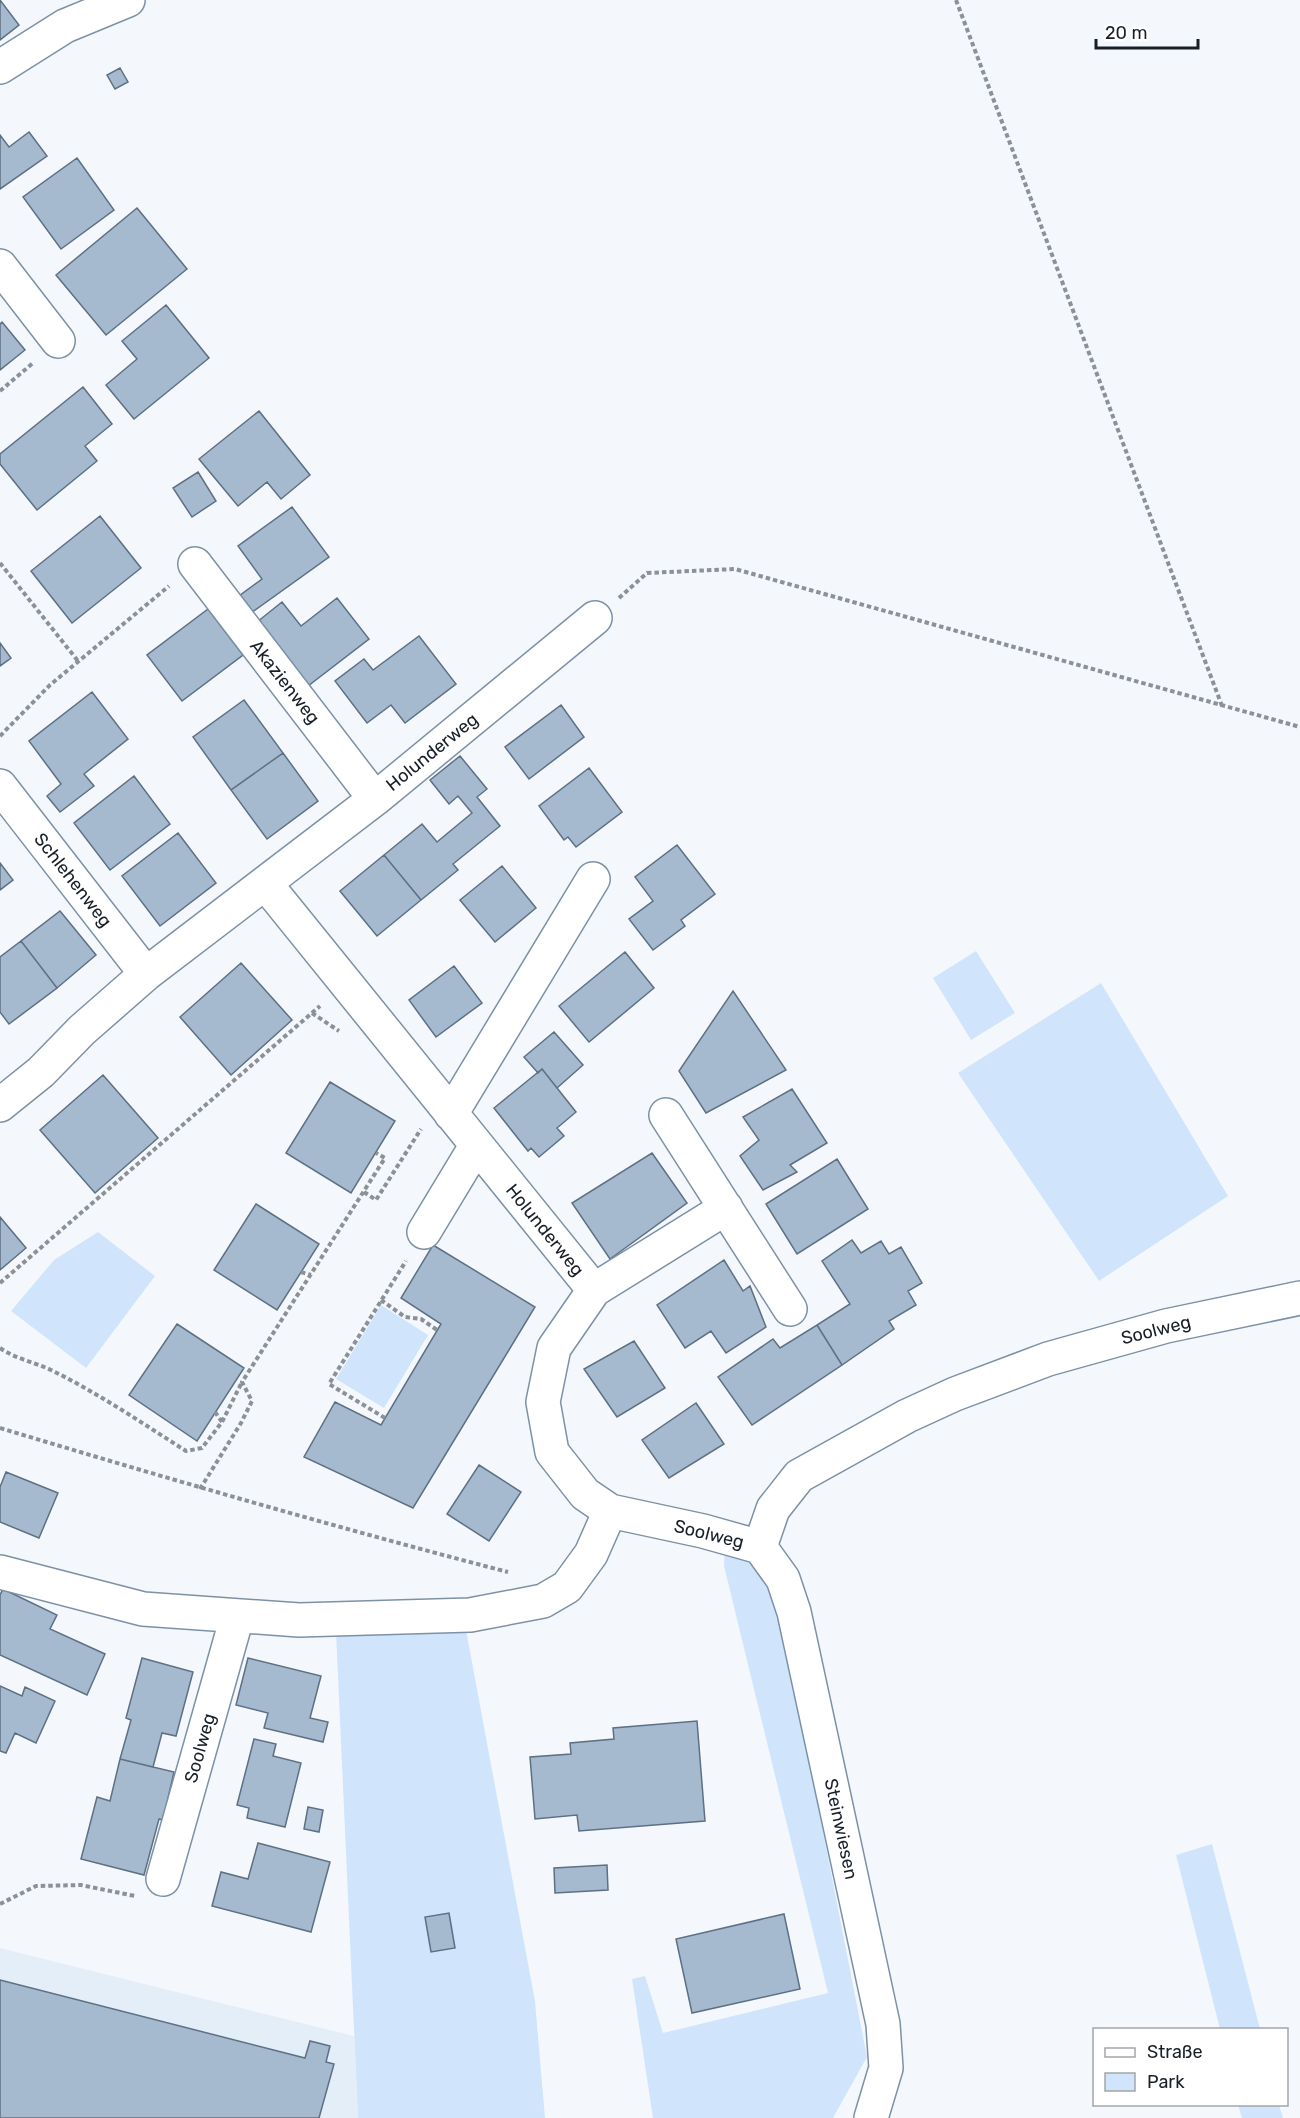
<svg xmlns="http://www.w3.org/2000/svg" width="1300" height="2118" font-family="Rubik,sans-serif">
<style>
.built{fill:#e3eef9}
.green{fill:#d0e5fb}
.building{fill:#a5b9cf;stroke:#5d7084;stroke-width:1.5}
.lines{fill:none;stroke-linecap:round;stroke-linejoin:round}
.minor-casing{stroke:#7d91a6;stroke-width:36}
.path{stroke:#8c9198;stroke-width:4;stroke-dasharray:4.5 3;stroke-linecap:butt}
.minor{stroke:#fff;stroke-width:33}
.labels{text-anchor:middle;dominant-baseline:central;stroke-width:6;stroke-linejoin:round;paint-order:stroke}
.street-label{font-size:18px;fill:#181f27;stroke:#fff}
</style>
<rect width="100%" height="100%" fill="#f4f8fd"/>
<!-- built -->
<path class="built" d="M0 1948 354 2036 358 2118H0Z"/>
<!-- green -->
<path class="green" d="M976 951 1015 1013 971 1040 933 978Z
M1101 983 1228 1196 1099 1281 958 1073Z
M98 1232 155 1276 86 1368 11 1311 54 1260Z
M381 1305 428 1335 384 1408 336 1379Z
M761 1514 867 2057 833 2118H653L632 1979 645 1976 663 2033 828 1993 724 1566 725 1541Z
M466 1630 535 2001 545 2118H358L336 1632Z
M1212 1844 1260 2029H1220L1176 1855Z
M1238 2105H1279L1283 2118H1242Z"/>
<!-- building -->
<path class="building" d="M0 0 19 25 0 40Z
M120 68 128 82 115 89 107 75Z
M29 132 47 156 0 189V135L9 147Z
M77 158 114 210 61 249 23 197Z
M137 208 187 269 106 335 56 275Z
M166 305 209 358 134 419 106 385 137 359 122 341Z
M2 322 25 350 0 370V324Z
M83 387 112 424 85 446 97 461 37 510 0 464V454Z
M259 411 310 475 281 499 267 482 238 506 199 459Z
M198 472 216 501 192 517 173 488Z
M292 507 329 557 251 613 239 596 262 579 238 546Z
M100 516 141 568 72 623 31 571Z
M337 598 369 639 308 686 257 622 282 602 301 626Z
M208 609 243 655 182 701 147 655Z
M419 636 456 684 405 723 391 705 367 723 335 681 364 659 373 670Z
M0 643 11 658 0 666Z
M92 692 128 739 84 774 94 786 60 812 47 796 61 784 29 741Z
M244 700 283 753 231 790 193 737Z
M561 705 584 737 529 779 505 747Z
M283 753 318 801 267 839 231 790Z
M460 756 487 789 477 797 500 826 453 864 458 870 421 900 384 855 422 824 437 842 472 813 458 796 449 804 430 780Z
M589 768 622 812 576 847 568 837 564 840 539 806Z
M134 776 170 824 110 870 74 823Z
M178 833 216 883 160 926 122 876Z
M677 845 715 894 681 920 685 926 653 950 629 919 653 901 635 877Z
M384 855 421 900 377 936 340 891Z
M0 863 13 880 0 890Z
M502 866 536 908 495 942 460 900Z
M60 911 96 955 57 988 21 941Z
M21 941 57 988 9 1024 0 1012V957Z
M625 952 654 988 589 1042 559 1006Z
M241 963 292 1020 231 1075 180 1017Z
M454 966 482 1003 436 1037 409 1000Z
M733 991 786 1070 706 1113 679 1071Z
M554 1032 583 1065 557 1088 542 1069 538 1073 524 1057Z
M542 1069 576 1112 557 1128 564 1136 539 1157 531 1148 528 1151 494 1108Z
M103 1075 158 1138 95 1193 40 1130Z
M330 1082 395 1121 351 1193 286 1153Z
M792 1089 827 1143 790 1165 797 1172 763 1190 740 1156 759 1140 743 1117Z
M652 1153 687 1203 610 1259 572 1203Z
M837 1159 868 1209 797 1254 766 1204Z
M256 1204 319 1244 277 1310 214 1270Z
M0 1217 26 1248 0 1270Z
M852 1240 861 1253 881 1241 889 1254 901 1247 922 1283 908 1291 916 1305 889 1321 894 1329 842 1365 817 1325 850 1304 822 1261Z
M433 1245 535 1307 413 1508 304 1457 335 1402 381 1425 441 1324 401 1298Z
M724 1260 743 1291 750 1286 766 1327 726 1353 711 1331 685 1348 657 1305Z
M177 1324 244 1368 197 1441 129 1395Z
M817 1325 842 1365 752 1425 718 1377 773 1339 780 1348Z
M634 1341 665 1388 617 1417 584 1369Z
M696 1403 724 1444 669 1478 642 1440Z
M479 1465 521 1492 489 1541 447 1514Z
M6 1472 58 1493 39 1538 0 1522V1487Z
M3 1589 57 1615 50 1629 105 1654 87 1695 0 1655V1595Z
M142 1658 193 1672 176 1736 162 1733 153 1767 120 1759 131 1720 126 1718Z
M248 1658 321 1676 310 1718 328 1722 323 1742 264 1728 268 1713 236 1705Z
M0 1686 22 1696 25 1687 55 1701 36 1743 15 1733 6 1753 0 1751Z
M697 1721 705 1821 579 1831 577 1815 535 1819 530 1757 571 1754 570 1743 614 1739 613 1728Z
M254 1739 276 1744 273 1756 301 1763 285 1827 247 1818 249 1808 237 1805Z
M120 1759 174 1772 163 1820 159 1819 144 1875 81 1859 97 1797 110 1801Z
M308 1807 323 1810 319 1832 304 1829Z
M258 1843 330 1862 311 1932 212 1906 221 1872 248 1879Z
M607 1865 608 1890 555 1893 554 1868Z
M449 1913 455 1948 431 1952 425 1917Z
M784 1914 800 1989 692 2013 676 1939Z
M0 1980 305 2058 310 2041 330 2046 326 2062 334 2064 319 2118H0Z"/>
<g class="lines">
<defs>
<path id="minor" d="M0 67 65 26 128 0
M0 266 58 341
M195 564 375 799
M0 786 146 974
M265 883 594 1290 554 1348 543 1402 552 1452 585 1494 610 1511
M0 1105 41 1072 82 1030 146 974 375 799 595 618
M451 1114 593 879
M666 1115 790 1309
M424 1232 476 1146
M594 1290 726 1208
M760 1547 783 1579 794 1612 883 2024 886 2068 871 2118
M0 1572 143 1609 299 1620 470 1615 543 1601 567 1587 591 1554 610 1511 703 1531 760 1547 773 1509 799 1476 907 1416 955 1394 1048 1359 1166 1326 1300 1298
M163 1879 237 1617"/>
</defs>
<!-- minor casing -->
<use href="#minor" class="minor-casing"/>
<!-- path -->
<path class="path" d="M956 0 1222 706
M0 391 33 363
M0 563 78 661
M619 598 647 573 735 569 1300 727
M0 736 50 685 169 586
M312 1013 339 1031
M364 1192 376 1200 421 1129
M301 1272 311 1275
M0 1283 320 1006
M381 1300 405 1317 421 1319 437 1330
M0 1348C16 1359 34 1362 51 1370 98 1393 142 1423 186 1451L202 1448 222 1422 242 1382
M215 1412 222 1422
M385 1418 329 1384 406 1261
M0 1428C169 1479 338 1528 508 1572
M200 1489 241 1423 252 1401 242 1382 385 1158 376 1153
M0 1904 36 1886 81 1885 135 1896"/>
<!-- minor -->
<use href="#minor" class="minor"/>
</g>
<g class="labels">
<!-- street labels -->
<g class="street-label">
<text transform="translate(285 682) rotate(52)">Akazienweg</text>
<text transform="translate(432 752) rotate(-39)">Holunderweg</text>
<text transform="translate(73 880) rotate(52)">Schlehenweg</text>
<text transform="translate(545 1230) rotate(51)">Holunderweg</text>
<text transform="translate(1156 1330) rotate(-14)">Soolweg</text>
<text transform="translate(709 1534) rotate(14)">Soolweg</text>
<text transform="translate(200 1748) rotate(-74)">Soolweg</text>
<text transform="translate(841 1829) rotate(78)">Steinwiesen</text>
</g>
</g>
<!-- legend -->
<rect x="1093" y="2028" width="195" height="78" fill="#ffffff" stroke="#a3a5a9" stroke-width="1.5"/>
<rect x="1105" y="2048" width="30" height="9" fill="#ffffff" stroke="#a3a5a9" stroke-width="1.5"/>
<text x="1147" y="2058" font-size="18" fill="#181f27">Straße</text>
<rect x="1105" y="2073" width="30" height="18" fill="#d0e5fb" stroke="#a3a5a9" stroke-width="1.5"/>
<text x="1147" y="2088" font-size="18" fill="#181f27">Park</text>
<!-- scale -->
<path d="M1096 39v9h102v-9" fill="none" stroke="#181f27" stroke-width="3"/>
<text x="1105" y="39" font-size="18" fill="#181f27" stroke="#ffffff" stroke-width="4.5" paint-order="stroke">20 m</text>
</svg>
